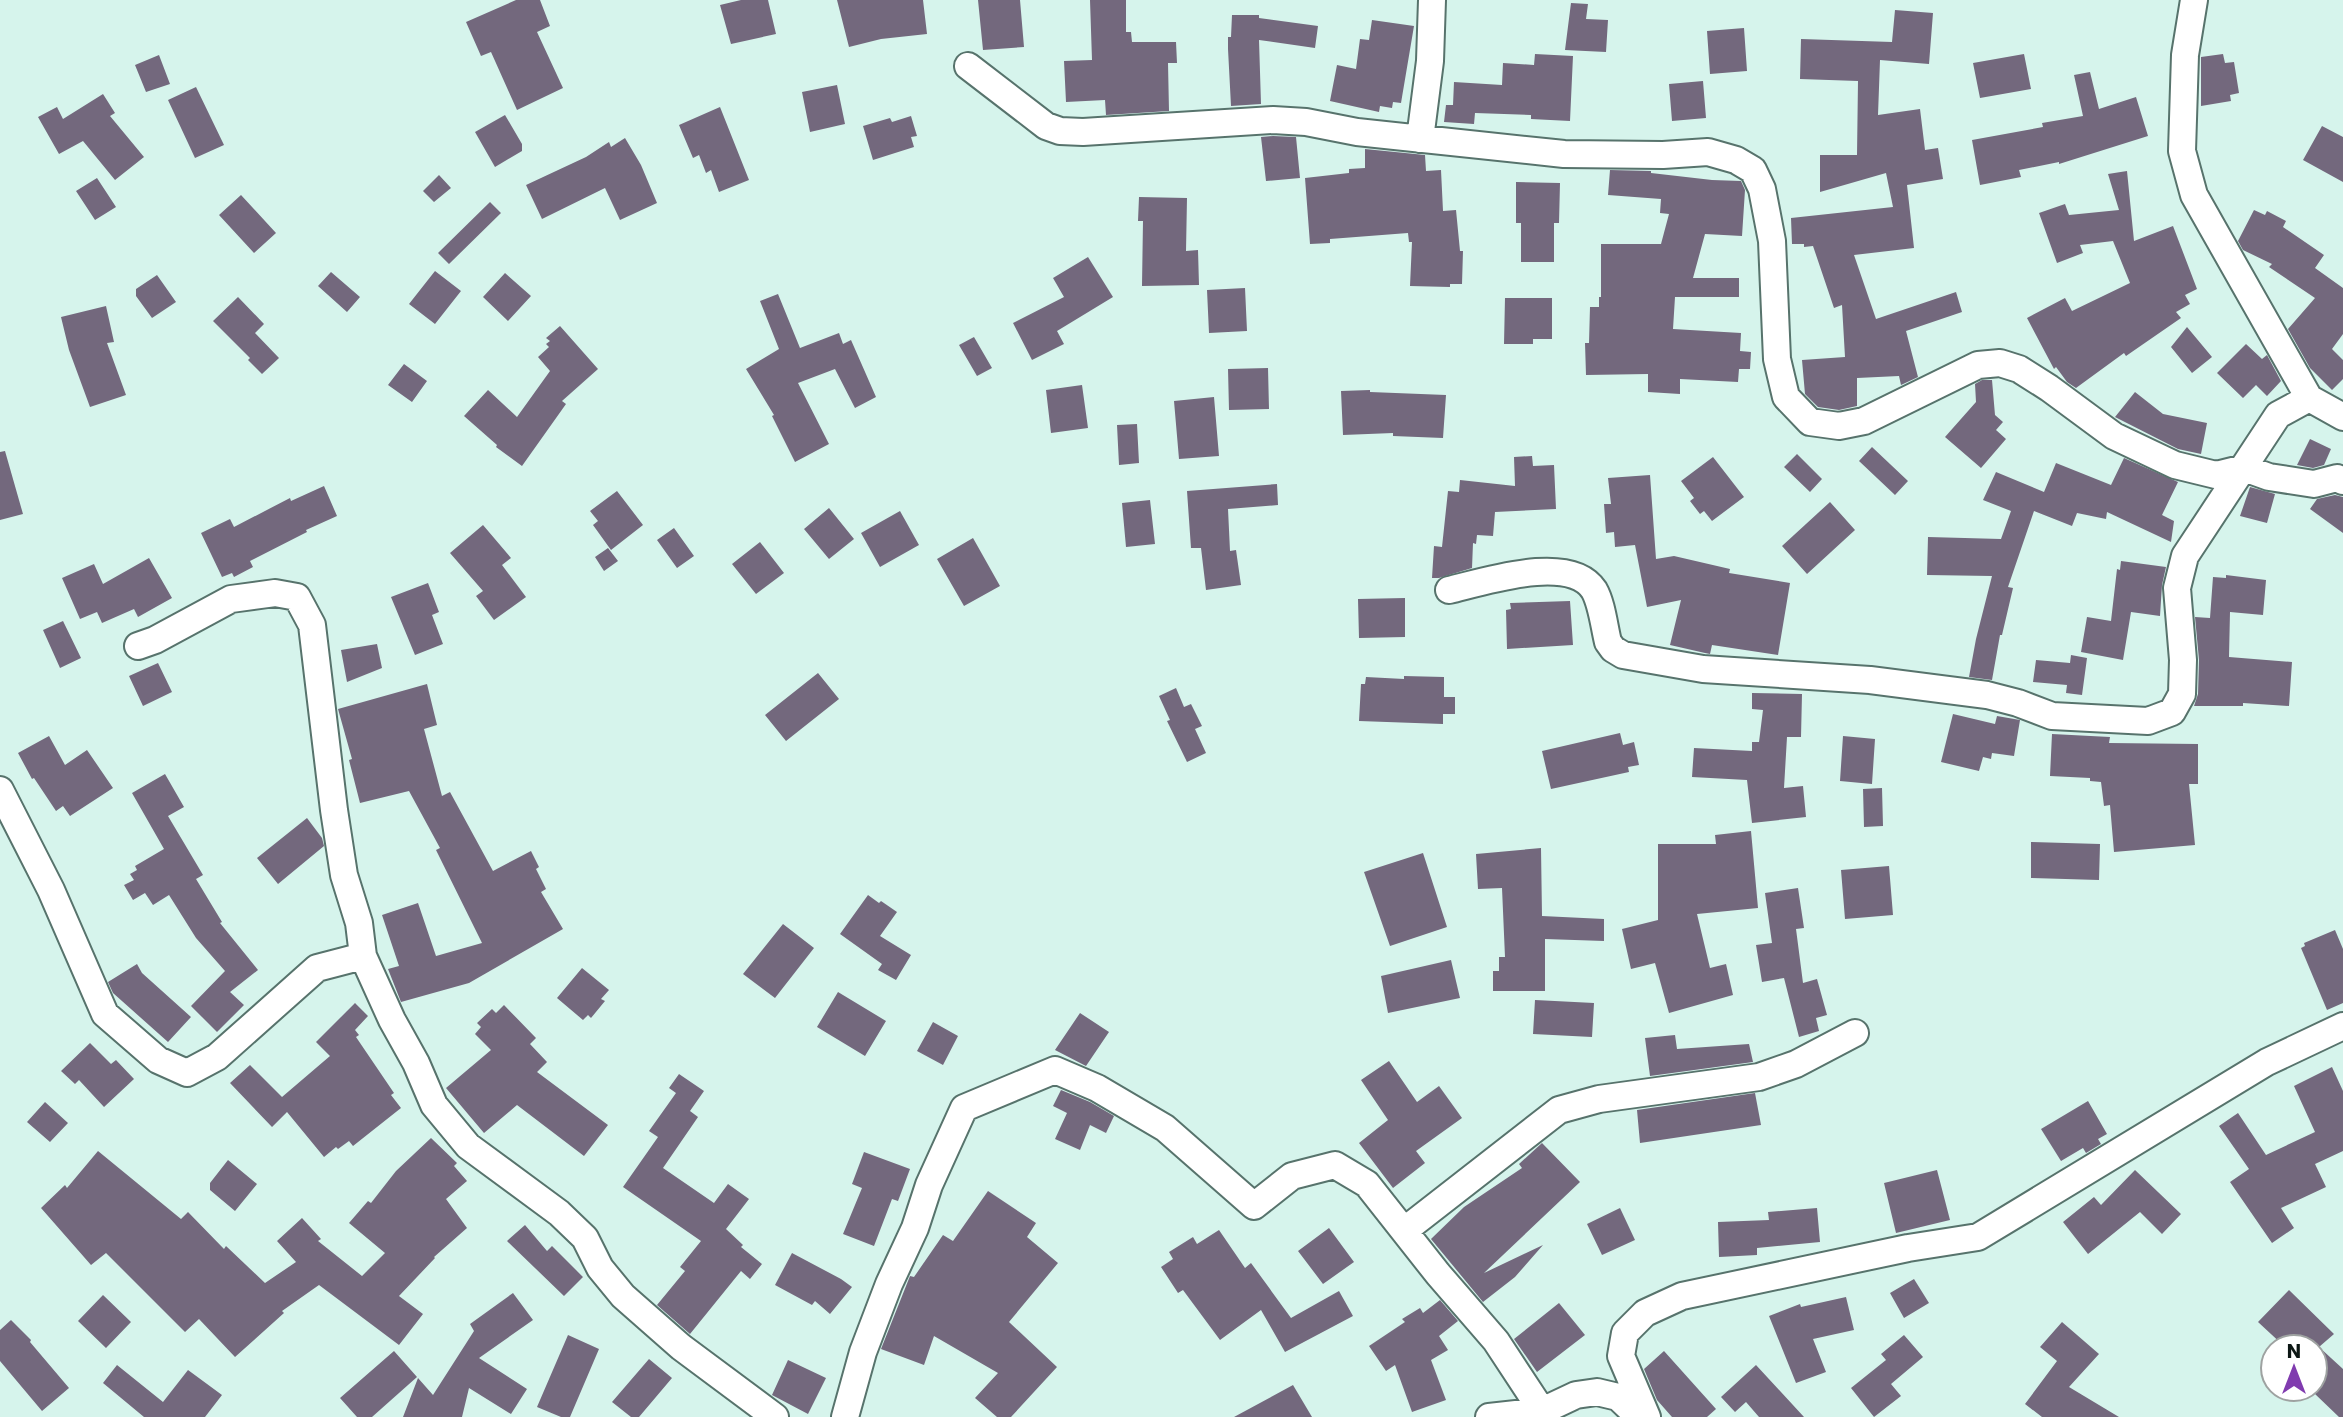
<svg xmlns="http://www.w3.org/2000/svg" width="2343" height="1417" font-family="Poppins,sans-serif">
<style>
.building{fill:#73687d}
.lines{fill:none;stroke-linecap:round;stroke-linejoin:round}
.minor-casing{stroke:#57736c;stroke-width:30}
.minor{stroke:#fff;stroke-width:26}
</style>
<rect width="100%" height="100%" fill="#d6f4ec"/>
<!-- building -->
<path class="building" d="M516 0H540L550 26 537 32 563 88 517 110 491 52 481 56 466 22Z
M741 0H768L776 34 731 44 720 5Z
M837 0H923L927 34 881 39 849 47Z
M978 0H1020L1024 47 983 50Z
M1090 0H1126V32H1131L1132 42H1176L1177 63H1168L1169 111 1106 115 1105 100 1066 102 1064 61 1092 60Z
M1571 3 1588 4 1586 19 1608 20 1606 52 1565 50Z
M1895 10 1933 13 1929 64 1880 60 1878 115 1920 109 1925 150 1938 148 1943 179 1907 185 1914 248 1854 255 1876 319 1956 292 1962 312 1906 331 1918 377 1901 385 1899 376 1857 378V406L1839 410 1818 407 1805 394 1802 360 1845 357 1842 305 1834 308 1813 246 1804 247V244H1792L1791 218 1893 207 1886 173 1820 192V155H1857L1858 81 1800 79 1801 39 1892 42Z
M1232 15H1259V18L1318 26 1315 48 1259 40 1261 104 1231 106 1228 49V37H1231Z
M1372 20 1414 26 1401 103 1393 102 1392 108 1380 106 1379 112 1330 101 1337 65 1356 69 1360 39 1369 40Z
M1744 28 1747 71 1710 74 1707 31Z
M1535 54 1573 56 1570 121 1531 119V115L1475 113 1474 124 1444 122 1446 105H1453L1454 82 1502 85 1503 63 1534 65Z
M2024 54 2031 89 1980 98 1973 63Z
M2223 54 2225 63 2234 62 2239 93 2230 95 2231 101 2201 106V57Z
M159 55 170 84 146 92 135 65Z
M2090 72 2099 109 2136 97 2148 136 2059 164V162L2019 170 2021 177 1980 185 1972 140 2043 127 2042 123 2083 116 2074 75Z
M1703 81 1706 118 1672 121 1669 84Z
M837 85 845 124 810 132 802 92Z
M196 87 224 145 195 158 168 100Z
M103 94 115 113 110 116 144 157 115 180 83 141 59 154 38 117 57 107 63 119Z
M720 107 749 180 719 192 711 170 706 173 699 155 693 158 679 125Z
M505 115 522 144V151L495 167 475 132Z
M911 116 917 136 911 137 914 147 873 160 863 126 890 118 892 122Z
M2322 126 2343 137V182L2303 160Z
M1273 136 1296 137 1300 178 1266 181 1261 137Z
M625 138 641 165 657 203 620 220 605 188 542 219 526 185 586 157 609 142 611 147Z
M1365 149 1425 155 1426 171 1441 170 1443 211 1456 210 1460 251H1463L1462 284H1450V287L1410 286 1412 242H1409L1408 233 1330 239V243L1310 244 1305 178 1349 173V169L1365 168Z
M1610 170 1651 171V173L1712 180 1741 181 1745 190 1742 236 1705 234 1693 278H1739V297H1675L1673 329 1741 333 1740 351 1751 352 1750 369H1739L1738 382 1680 379V394L1648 392V374L1586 375 1585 343H1589L1590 307H1599V297H1601V244H1661L1669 214 1660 213 1661 199 1608 195Z
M2127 171 2134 241 2173 226 2197 289 2185 295 2190 304 2176 312 2181 318 2126 356 2124 353 2076 388 2067 382 2056 367 2054 369 2027 318 2065 298 2072 311 2130 283 2113 241 2080 245 2083 253 2057 263 2039 213 2065 204 2069 215 2119 210 2108 174Z
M439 175 451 188 434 202 423 191Z
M97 178 116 207 95 220 76 191Z
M1516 182 1560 183 1559 223H1554V262H1521V223H1516Z
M241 195 276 233 254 253 219 215Z
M1139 197 1187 198 1186 251 1198 250 1199 285 1142 286 1143 221H1138Z
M490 202 501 213 449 264 438 253Z
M2254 210 2265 215 2267 211 2286 221 2283 227 2324 255 2315 268 2343 288V334L2332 349 2343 360V379L2332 390 2310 368 2288 329 2315 298 2269 267 2272 264 2243 250 2238 241Z
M1088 257 1113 297 1057 331 1064 344 1032 360 1013 323 1064 297 1053 278Z
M435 271 461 291 435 324 409 304Z
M331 272 360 297 347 312 318 286Z
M505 273 531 296 508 321 483 297Z
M157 275 176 302 152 318 136 296V289Z
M1245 288 1247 331 1209 333 1207 290Z
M778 294 800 348 839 333 843 344 851 340 876 397 855 408 835 369 798 383 829 444 795 462 772 416 774 415 746 369 779 349 760 301Z
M238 297 264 324 255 333 279 358 262 374 248 360 250 358 213 321Z
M1505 298H1552V339H1533V344H1504Z
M106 306 114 342 107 343 126 395 90 407 69 350 61 317Z
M560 326 598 369 562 401 566 404 522 466 496 447 497 445 464 416 488 390 517 417 550 371 538 357 549 347 546 344 550 341 546 338Z
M2187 327 2212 357 2192 373 2171 347Z
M974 337 992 368 977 376 959 345Z
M2246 344 2262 359 2267 355 2281 381 2267 396 2256 385 2243 398 2217 373Z
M404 364 427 381 412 402 388 385Z
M1268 368 1269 409 1229 410 1228 369Z
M1982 380H1992L1995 415 2003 422 1996 430 2006 439 1981 468 1945 437 1976 402 1975 384Z
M1082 385 1088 428 1051 433 1046 390Z
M1370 390V392L1446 395 1443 438 1393 436V433L1343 435 1341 391Z
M2135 392 2163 414 2207 423 2201 454 2178 449 2115 417Z
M1214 397 1219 456 1179 459 1174 401Z
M1137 424 1139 463 1119 465 1117 425Z
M2310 439 2331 449 2324 465 2313 468 2297 465Z
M1872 447 1908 481 1895 495 1859 461Z
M5 451 23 514 0 520V452Z
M1797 454 1822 479 1810 492 1784 467Z
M1532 456 1533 466 1554 465 1556 509 1495 512 1493 536 1477 535 1476 544 1473 543 1472 568 1439 578H1432L1434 546 1442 547 1448 491 1459 492 1460 480 1515 486 1514 457Z
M1713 457 1744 497 1712 521 1704 511 1700 514 1690 501 1694 498 1681 481Z
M2124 458 2178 482 2162 515 2174 521 2171 542 2107 512 2106 519 2077 513 2072 526 2034 511 2008 587 2013 588 2002 635H2000L1992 680 1969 677 1976 639 1992 576 1927 575 1928 537 2001 539 2011 511 1983 500 1996 472 2044 492 2056 463 2111 485Z
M1650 475 1656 559 1674 556 1730 569 1729 573 1790 583 1778 655 1712 645 1710 654 1705 653 1670 645 1681 600 1647 607 1635 545 1615 547 1614 532 1606 533 1604 504H1611L1608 478Z
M1277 484 1278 505 1228 509 1230 551 1236 550 1241 585 1206 590 1201 548H1191L1187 491Z
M324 486 337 516 306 530 307 532 250 561 253 567 234 577 232 573 222 577 201 533 230 519 234 527 290 498 291 501Z
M2250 487 2275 494 2267 523 2240 516Z
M617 491 643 525 611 550 593 525 598 521 590 511Z
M2335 495 2343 497V533L2310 509 2317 499Z
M1150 500 1155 544 1126 547 1122 503Z
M1830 502 1855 530 1807 574 1782 546Z
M829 508 854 539 829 559 804 529Z
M900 511 919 545 880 567 861 533Z
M483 525 511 558 502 565 526 597 494 620 476 596 483 591 450 553Z
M674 528 694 556 677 568 657 540Z
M973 538 1000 586 964 606 937 559Z
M760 542 784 573 756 594 732 564Z
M608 548 618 561 604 571 595 557Z
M149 558 172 598 138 617 134 609 102 623 97 612 80 619 62 578 94 564 103 584Z
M2121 561 2166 567 2162 585 2160 616 2131 612 2123 660 2081 652 2087 617 2111 621 2117 569 2120 570Z
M2226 575 2266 580 2263 615 2230 612 2229 657 2292 662 2289 706 2243 703V706H2194L2198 694 2199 660 2195 617 2210 618 2213 577 2226 578Z
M428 583 439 612 432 615 443 644 415 655 391 597Z
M1405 598V637L1359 638 1358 599Z
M1570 601 1573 645 1507 649 1506 610 1511 609 1510 603Z
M63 621 81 658 60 668 43 630Z
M377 644 382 668 347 682 341 650Z
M2071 655 2087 658 2082 695 2066 693 2067 685 2033 682 2036 660 2070 663Z
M158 663 172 692 143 706 129 676Z
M818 673 839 699 786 741 765 715Z
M1404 676 1444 677V697H1455V714H1443V724L1359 721 1361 684H1365L1366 677 1404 679Z
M427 684 437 725 424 729 442 796 450 792 493 871 531 851 539 867 536 869 546 889 541 892 563 929 469 983 401 1002 388 969 399 966 382 915 418 903 436 956 482 943 436 850 440 848 409 791 360 803 349 760 352 759 338 709Z
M1176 688 1184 707 1191 704 1202 726 1195 729 1206 753 1187 762 1167 721 1170 720 1159 696Z
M1752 693 1802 694 1801 737H1787L1784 788 1803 786 1806 817 1752 823 1747 780 1692 777 1694 748 1752 751V742H1759L1763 710 1752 709Z
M1953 714 1995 724 1997 716 2020 720 2014 756 1992 753 1991 759 1983 757 1979 771 1941 762Z
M1620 733 1623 745 1634 742 1639 765 1628 767 1629 772 1551 789 1542 751Z
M2052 734 2110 737 2109 743 2198 744V784H2189L2195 845 2114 852 2110 805 2104 806 2101 782 2090 781V778L2050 776Z
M49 736 65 765 87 750 113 788 70 816 63 806 56 811 34 778 32 779 18 753Z
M1843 736 1875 739 1872 784 1840 781Z
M165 774 184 807 168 816 203 875 196 879 222 922 220 923 258 970 230 992 244 1005 217 1032 191 1006 225 971 196 938 169 895 153 905 145 893 133 900 124 885 134 880 130 874 137 870 135 866 164 849 132 793Z
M1882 788 1883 826 1864 827 1863 789Z
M307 818 322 838 324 846 278 884 257 858Z
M1751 831 1758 908 1697 914 1710 968 1726 964 1733 995 1669 1013 1655 963 1631 969 1622 929 1658 920V844H1716L1715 835Z
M2031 842 2100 844 2099 880 2031 878Z
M1541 848 1542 916 1604 919V941L1545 939V991H1493V971H1499V957H1505L1502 888 1478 889 1476 854Z
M1423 853 1447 927 1390 946 1364 872Z
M1889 866 1893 915 1845 919 1841 870Z
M1798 888 1804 928 1796 929 1803 983 1817 979 1827 1015 1816 1018 1819 1031 1799 1037 1784 978 1762 982 1756 945 1772 943 1765 893Z
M868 895 879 903 881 901 897 912 880 936 911 955 896 980 878 970 882 964 840 934Z
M783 924 814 948 775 998 743 974Z
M2335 930 2343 949V1003L2327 1010 2301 948 2305 946 2304 943Z
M1451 960 1460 998 1388 1013 1381 976Z
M137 964 142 973 191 1017 168 1042 113 993 108 982Z
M582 968 609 990 601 999 605 1001 591 1018 588 1015 583 1020 557 998Z
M838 992 886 1021 865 1056 817 1027Z
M1535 1000 1594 1003 1592 1037 1533 1034Z
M355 1003 368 1016 355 1030 359 1035 356 1037 394 1093 391 1095 401 1108 353 1146 349 1141 338 1149 336 1147 324 1157 287 1112 272 1127 230 1083 250 1065 282 1097 330 1056 316 1042Z
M504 1005 536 1038 530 1044 547 1062 537 1072 608 1125 584 1156 517 1105 484 1133 446 1088 491 1050 475 1034 481 1027 477 1023 492 1009 496 1013Z
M1080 1013 1109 1032 1086 1066 1055 1050Z
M933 1022 958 1036 943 1065 917 1051Z
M1675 1035 1677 1049 1749 1044 1753 1062 1650 1076 1645 1038Z
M90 1043 111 1064 116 1060 134 1079 104 1107 79 1080 75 1084 61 1071Z
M1389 1061 1417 1102 1439 1086 1462 1118 1416 1151 1425 1163 1393 1188 1359 1143 1388 1120 1361 1080Z
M2332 1067 2343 1091V1151L2315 1164 2326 1187 2281 1208 2294 1228 2272 1243 2230 1182 2249 1169 2219 1126 2238 1113 2266 1155 2315 1132 2294 1086Z
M679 1074 704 1091 690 1111 698 1117 663 1168 714 1203 728 1184 749 1199 726 1229 743 1245 741 1247 762 1264 750 1279 741 1271 690 1334 657 1305 685 1271 680 1267 701 1241 623 1187 658 1137 649 1131 676 1093 669 1088Z
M1061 1090 1090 1102 1114 1116 1106 1133 1090 1125 1080 1150 1055 1139 1067 1113 1053 1106Z
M1755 1093 1761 1125 1640 1143 1637 1110Z
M2088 1101 2107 1134 2098 1139 2101 1144 2086 1153 2083 1148 2061 1161 2041 1129Z
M45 1102 68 1123 50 1142 27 1122Z
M431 1138 457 1163 454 1166 467 1181 446 1199 467 1228 434 1257 435 1258 399 1296 423 1314 399 1345 319 1285 282 1311 284 1313 235 1357 199 1319 185 1332 106 1253 91 1265 41 1208 65 1185 67 1188 98 1151 181 1219 188 1212 224 1249 226 1246 265 1283 296 1262 277 1241 302 1218 321 1239 318 1241 362 1276 385 1253 349 1223 368 1201 371 1203 396 1171Z
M1542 1143 1580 1182 1484 1273 1543 1245 1515 1277 1483 1302 1431 1239 1464 1207 1522 1168 1519 1164Z
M864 1152 910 1169 898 1201 892 1199 874 1246 843 1234 862 1188 852 1184Z
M228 1160 257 1184 235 1211 210 1190V1183Z
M1937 1170 1950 1220 1896 1233 1884 1183Z
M2135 1170 2181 1214 2162 1234 2140 1212 2088 1254 2063 1222 2094 1197 2101 1205Z
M988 1191 1036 1223 1027 1237 1058 1263 1009 1322 1057 1367 1011 1417H997L975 1398 998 1373 934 1336 924 1365 881 1349 910 1276 914 1277 943 1235 953 1241Z
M1620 1208 1635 1240 1602 1255 1587 1224Z
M1817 1208 1820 1242 1757 1248V1255L1719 1257 1718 1222 1769 1220 1768 1212Z
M525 1225 547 1251 552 1246 583 1277 564 1296 507 1241Z
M1329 1228 1354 1262 1323 1284 1298 1251Z
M1219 1230 1245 1268 1251 1263 1291 1318 1339 1291 1353 1316 1285 1352 1261 1310 1220 1340 1183 1290 1178 1293 1161 1267 1173 1259 1169 1252 1193 1237 1197 1244Z
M792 1253 841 1279 852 1287 830 1314 815 1301 812 1305 775 1285Z
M1914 1279 1929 1303 1904 1318 1890 1293Z
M2289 1290 2334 1334 2319 1347 2343 1369V1417H2339L2315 1394V1347H2285L2258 1322Z
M513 1293 533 1320 479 1358 527 1389 511 1414 469 1388 462 1417H403L418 1378 433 1395 474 1331 470 1324Z
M103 1295 131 1322 106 1348 78 1321Z
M1846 1297 1854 1330 1813 1339 1826 1372 1796 1383 1769 1316 1800 1304 1801 1307Z
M1440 1300 1458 1321 1439 1336 1448 1350 1431 1360 1446 1400 1412 1412 1395 1365 1386 1371 1369 1346 1405 1322 1402 1319 1420 1308 1423 1313Z
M1559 1303 1585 1335 1537 1372 1514 1339Z
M11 1320 31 1340 30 1342 69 1388 42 1411 0 1361V1330Z
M2062 1322 2099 1354 2069 1387 2119 1417H2042L2025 1404 2057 1361 2040 1347Z
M568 1335 599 1349 570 1417H561L537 1407Z
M1904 1335 1923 1357 1891 1384 1901 1396 1874 1417 1851 1388 1886 1360 1881 1354Z
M394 1351 417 1377 372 1417H357L340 1398Z
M1664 1351 1716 1409 1707 1417H1672L1657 1400 1644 1369Z
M649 1359 672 1378 639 1417H631L612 1402Z
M788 1360 826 1378 808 1414 772 1395Z
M117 1365 163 1402 188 1370 222 1395 205 1417H144L103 1383Z
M1756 1365 1804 1417H1759L1746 1402 1735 1412 1721 1397Z
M1293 1385 1312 1417H1234Z"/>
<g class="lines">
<defs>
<path id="minor" d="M2194 0 2185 55 2182 151 2194 195 2309 398 2343 417
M968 66 1046 126 1060 131 1083 132 1273 120 1306 122 1357 132 1564 154 1663 155 1708 152 1736 160 1753 170 1762 189 1772 241 1777 359 1786 397 1810 422 1839 426 1864 421 1978 365 2000 363 2019 369 2049 388 2114 436 2175 465 2216 475 2244 468 2269 477 2314 484 2337 478 2343 481
M1420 139 1430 61 1432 0
M1449 590C1483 582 1570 553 1594 590 1602 604 1604 626 1608 642L1613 649 1623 655 1703 669 1870 680 1987 695 2018 703 2052 716 2148 721 2172 712 2182 694 2183 660 2177 588 2185 556 2278 415 2309 398
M138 646 155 640 231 599 275 593 297 597 312 625 334 810 344 875 359 923 363 956 392 1020 416 1063 434 1105 468 1146 559 1213 585 1238 600 1268 623 1296 681 1347 775 1417
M0 790 51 890 105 1014 158 1060 187 1073 217 1057 317 968 363 956
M1405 1230 1559 1110 1599 1099 1759 1077 1796 1064 1855 1033
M845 1417 863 1352 889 1284 915 1228 929 1185 964 1108 1055 1070 1097 1088 1165 1128 1254 1206 1292 1176 1335 1165 1367 1184 1438 1274 1496 1341 1542 1411
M1489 1417 1542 1411 1576 1395 1597 1392 1618 1397 1639 1417
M1647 1417 1621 1356 1625 1333 1645 1313 1682 1296 1908 1248 1978 1237 2267 1062 2343 1026"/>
</defs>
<!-- minor casing -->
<use href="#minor" class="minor-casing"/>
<!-- minor -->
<use href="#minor" class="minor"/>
</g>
<!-- north arrow -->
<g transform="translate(2294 1368)"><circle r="33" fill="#ffffff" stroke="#9ea2a1" stroke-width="2"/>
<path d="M0-5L12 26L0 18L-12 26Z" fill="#803baf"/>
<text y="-10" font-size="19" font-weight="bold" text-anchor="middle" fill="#0c1714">N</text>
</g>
</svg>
